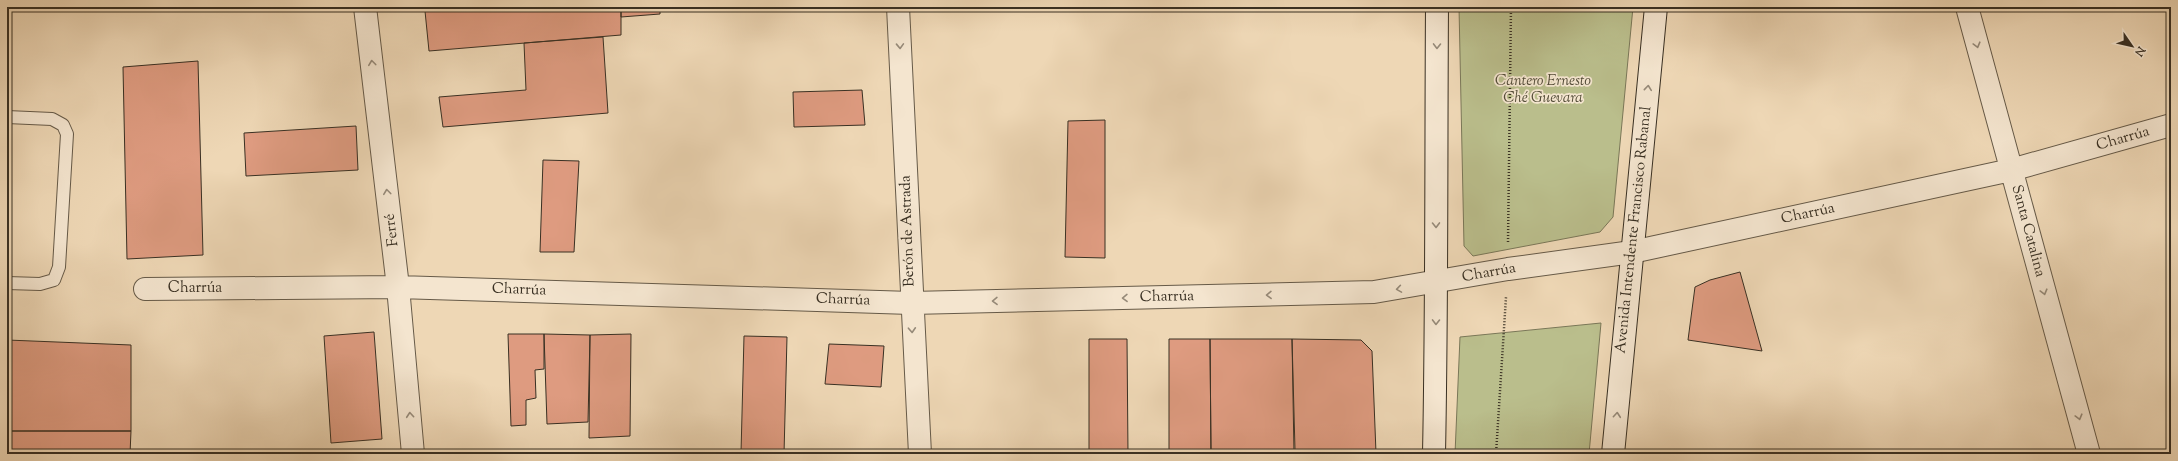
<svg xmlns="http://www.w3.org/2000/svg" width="2178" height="461" font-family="'Sorts Mill Goudy',serif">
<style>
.green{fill:#babe8c;stroke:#7a7758}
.building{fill:#de9b80;stroke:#393023}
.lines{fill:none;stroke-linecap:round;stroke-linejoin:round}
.lane-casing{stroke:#665a48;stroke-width:14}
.street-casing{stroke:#665a48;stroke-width:24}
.secondary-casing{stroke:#393023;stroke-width:24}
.path{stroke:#393023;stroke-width:2.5;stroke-dasharray:1 2;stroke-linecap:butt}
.lane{stroke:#f4e5cf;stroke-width:12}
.street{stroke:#f4e5cf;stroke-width:22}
.secondary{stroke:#f4e5cf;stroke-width:22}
.oneway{stroke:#968a79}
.labels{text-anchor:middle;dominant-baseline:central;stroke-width:3.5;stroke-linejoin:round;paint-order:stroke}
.park-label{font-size:15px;font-style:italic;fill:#534c38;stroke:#f4e5cf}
.street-label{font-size:15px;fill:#393023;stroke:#f4e5cf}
</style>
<rect width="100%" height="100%" fill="#eed7b5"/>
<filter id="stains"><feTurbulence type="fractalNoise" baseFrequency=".005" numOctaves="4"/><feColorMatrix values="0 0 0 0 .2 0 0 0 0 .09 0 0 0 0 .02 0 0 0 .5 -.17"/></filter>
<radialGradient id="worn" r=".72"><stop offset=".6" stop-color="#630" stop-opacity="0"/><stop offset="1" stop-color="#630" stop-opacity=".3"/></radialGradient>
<!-- green -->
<path class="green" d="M1459 7H1633L1613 217 1600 232 1473 256 1464 246Z
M1601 323 1589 454H1455L1460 337Z"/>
<!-- building -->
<path class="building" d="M485 7H621V35L429 51 425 11Z
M621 7H660V14L621 17Z
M603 37 608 113 443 127 439 97 526 90 524 43Z
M198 61 203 255 127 259 123 67Z
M862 90 865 125 794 127 793 92Z
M1105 120V258L1065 257 1068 121Z
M356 126 358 170 246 176 244 133Z
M543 160 579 161 574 252H540Z
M1740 272 1762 351 1688 340 1695 287 1710 280Z
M374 332 382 439 331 443 324 336Z
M508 334H544V369L535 370 536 398 526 400V425L511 426Z
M544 334 590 335 588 422 547 424Z
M631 334 630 436 589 438 590 335Z
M744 336 787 337 784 454 741 453Z
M1089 339H1127L1128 454H1089Z
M1169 339H1210L1211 454H1169Z
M1210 339H1292L1294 454H1211Z
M1292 339 1361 340 1372 351 1376 453 1295 450Z
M7 340 131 345V431H7Z
M829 344 884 346 881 387 825 384Z
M7 431H131L130 454H7Z
M1295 450 1376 453V454H1294Z"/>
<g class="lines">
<defs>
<path id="lane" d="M7 117 52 119 63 125 67 134 59 267 54 280 40 284 7 283"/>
<path id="street" d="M365 7 398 287 413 454
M898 7 920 454
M1967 7 2089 454
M145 289 398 287 911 303 1374 292 1508 269 1632 252 2011 170 2171 125"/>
<path id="secondary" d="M1434 454C1437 305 1436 156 1437 7
M1613 454 1656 7"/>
</defs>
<!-- lane casing -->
<use href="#lane" class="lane-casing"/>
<!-- street casing -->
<use href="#street" class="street-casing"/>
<!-- secondary casing -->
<use href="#secondary" class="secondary-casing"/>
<!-- path -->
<path class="path" d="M1508 242 1511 7
M1496 454 1506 297"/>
<!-- lane -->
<use href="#lane" class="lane"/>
<!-- street -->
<use href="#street" class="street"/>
<!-- secondary -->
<use href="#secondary" class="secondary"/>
</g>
<!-- one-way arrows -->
<defs><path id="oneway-chevron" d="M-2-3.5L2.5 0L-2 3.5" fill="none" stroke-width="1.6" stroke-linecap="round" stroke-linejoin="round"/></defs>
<g class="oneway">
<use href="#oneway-chevron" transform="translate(1977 45) rotate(75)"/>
<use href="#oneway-chevron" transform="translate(900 46) rotate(88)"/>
<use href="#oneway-chevron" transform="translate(1437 46) rotate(91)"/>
<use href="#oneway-chevron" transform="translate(372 63) rotate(-97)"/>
<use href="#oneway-chevron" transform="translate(1648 88) rotate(-84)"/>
<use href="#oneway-chevron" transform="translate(387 192) rotate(-97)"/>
<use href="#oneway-chevron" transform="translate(1436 225) rotate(89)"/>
<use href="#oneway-chevron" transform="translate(1399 289) rotate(171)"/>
<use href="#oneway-chevron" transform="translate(2044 292) rotate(75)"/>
<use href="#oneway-chevron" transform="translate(1269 295) rotate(179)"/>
<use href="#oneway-chevron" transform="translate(1125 298) rotate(179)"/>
<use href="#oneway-chevron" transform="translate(995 301) rotate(179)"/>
<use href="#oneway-chevron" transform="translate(1436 322) rotate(91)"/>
<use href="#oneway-chevron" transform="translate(912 330) rotate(87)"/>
<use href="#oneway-chevron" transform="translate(410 415) rotate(-95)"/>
<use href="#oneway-chevron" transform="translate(1617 415) rotate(-85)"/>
<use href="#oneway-chevron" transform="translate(2079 417) rotate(75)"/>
</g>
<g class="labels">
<!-- park labels -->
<g class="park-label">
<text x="1543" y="81">Cantero Ernesto<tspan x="1543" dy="17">Ché Guevara</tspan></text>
</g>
<!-- street labels -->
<g class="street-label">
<text transform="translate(2123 139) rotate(-16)">Charrúa</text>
<text transform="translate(1808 214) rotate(-12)">Charrúa</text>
<text transform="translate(392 230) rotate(-97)">Ferré</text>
<text transform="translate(1634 230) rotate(-84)">Avenida Intendente Francisco Rabanal</text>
<text transform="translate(908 231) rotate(-92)">Berón de Astrada</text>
<text transform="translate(2028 231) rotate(75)">Santa Catalina</text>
<text transform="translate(1489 273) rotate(-10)">Charrúa</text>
<text x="195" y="288">Charrúa</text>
<text transform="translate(519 290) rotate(2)">Charrúa</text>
<text transform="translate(1167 297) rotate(-1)">Charrúa</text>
<text transform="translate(843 300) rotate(2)">Charrúa</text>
</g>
</g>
<!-- margin -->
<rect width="2178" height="461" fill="none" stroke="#eed7b5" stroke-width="24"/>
<rect x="8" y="8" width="2162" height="445" fill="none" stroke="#393023" stroke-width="2"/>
<rect x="12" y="12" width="2154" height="437" fill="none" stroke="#393023"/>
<!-- north arrow -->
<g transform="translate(2132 46) rotate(124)" stroke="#f4e5cf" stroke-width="3" paint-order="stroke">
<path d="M0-3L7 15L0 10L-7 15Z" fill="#393023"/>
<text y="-6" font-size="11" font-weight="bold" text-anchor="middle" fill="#393023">N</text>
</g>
<rect width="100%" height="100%" filter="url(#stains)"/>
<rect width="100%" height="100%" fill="url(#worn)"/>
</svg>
